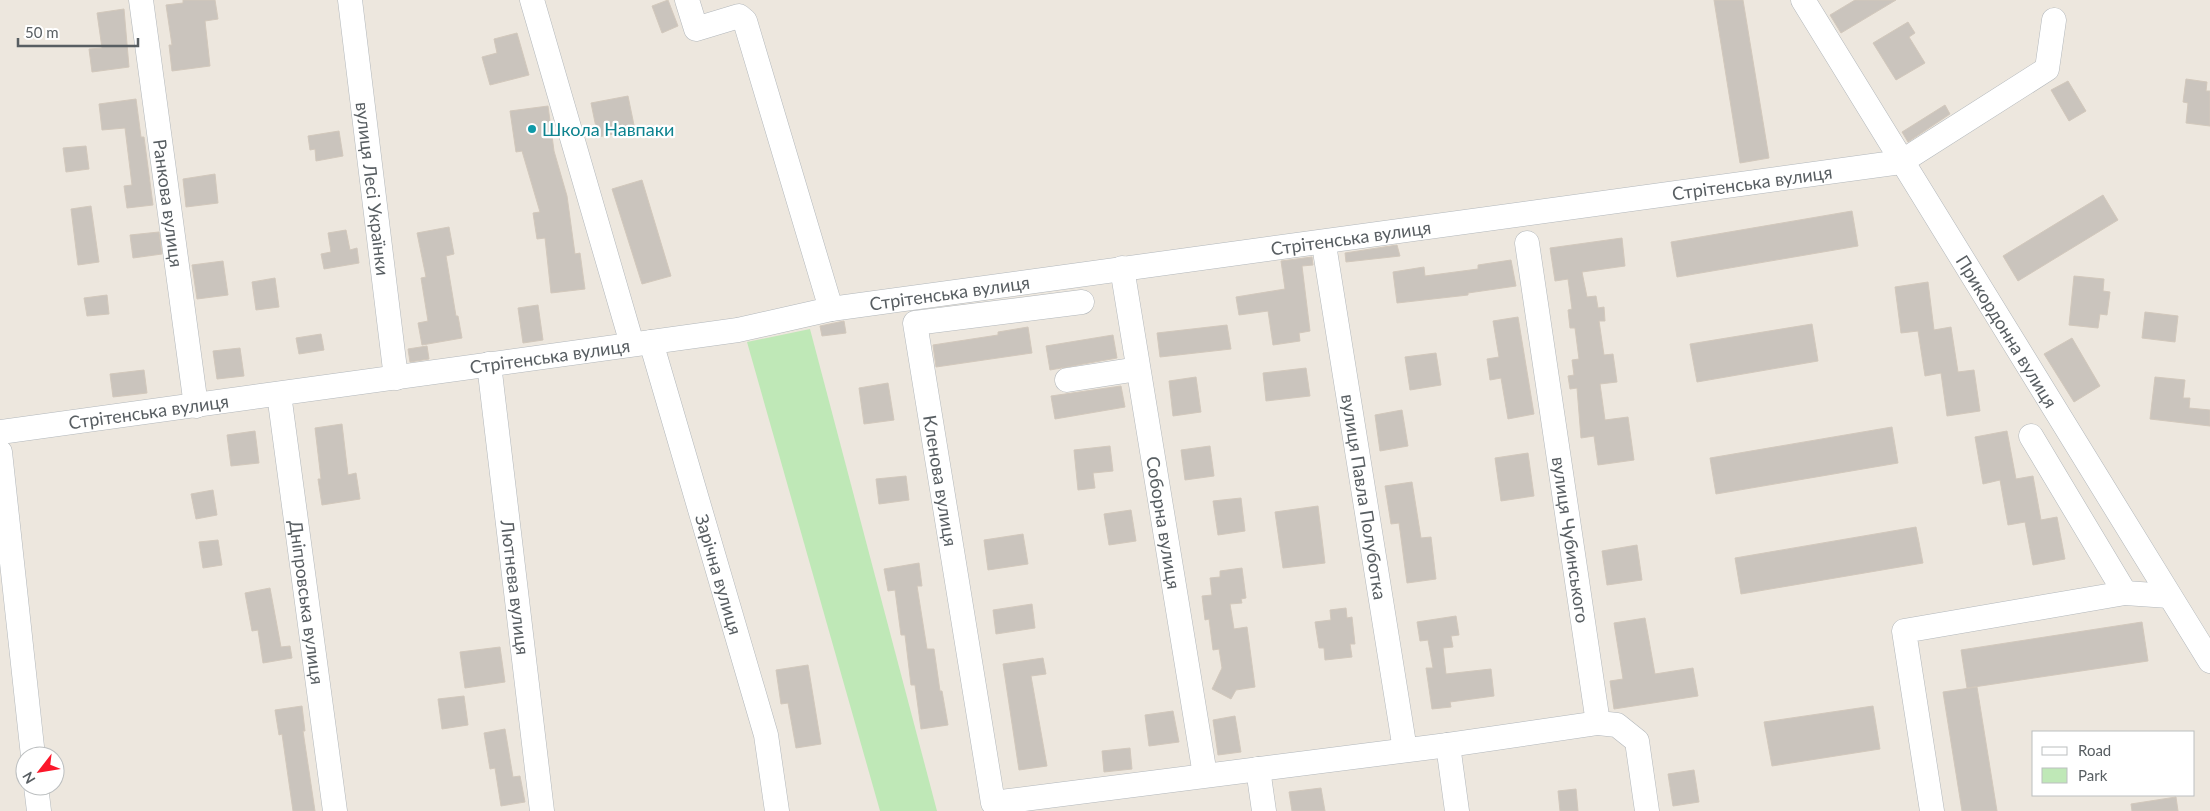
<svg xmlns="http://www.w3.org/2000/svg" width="2210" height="811" font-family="Lato,sans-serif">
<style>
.green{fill:#bfe8b7}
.building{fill:#cac4bd;stroke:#d2c8bc}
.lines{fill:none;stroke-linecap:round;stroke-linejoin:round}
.minor-casing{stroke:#b2b7bb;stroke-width:25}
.minor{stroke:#fff;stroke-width:24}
.culture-dot{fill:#0f9aa8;stroke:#fff;stroke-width:2}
.labels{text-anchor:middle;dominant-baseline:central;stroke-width:4.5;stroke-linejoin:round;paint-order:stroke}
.culture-label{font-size:18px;fill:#0d838f;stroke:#fff;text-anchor:start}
.street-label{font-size:18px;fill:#585e62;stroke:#fff}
</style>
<rect width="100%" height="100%" fill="#ede7de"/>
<!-- green -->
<path class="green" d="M810 329 937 811H880L747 342Z"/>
<!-- building -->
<path class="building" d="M183 0H215L218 19 205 21 210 66 172 71 169 45H172L166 5 183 3Z
M668 0 678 26 662 33 652 6Z
M1714 0H1743L1769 158 1740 163Z
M1855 0H1896L1841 33 1830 15Z
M124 9 129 67 92 72 89 49 102 48 97 13Z
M1908 22 1915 33 1909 37 1925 63 1896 80 1873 43Z
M517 33 529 75 490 85 482 57 497 53 494 39Z
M2186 79 2207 82 2206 91H2210V126L2186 123 2188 103 2183 102Z
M2068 81 2086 111 2069 121 2051 90Z
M628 96 635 130 598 137 591 103Z
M136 99 141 137H144L153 205 127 208 124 186 132 185 125 128 102 130 99 104Z
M1945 105 1950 114 1908 142 1902 132Z
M548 106 554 151 567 196 575 254 580 253 585 289 551 293 545 238 537 239 533 213 540 212 522 151 516 152 510 111Z
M339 131 343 156 316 161 315 149 310 150 308 136Z
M86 146 89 169 66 172 63 148Z
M215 174 218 203 186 207 183 179Z
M642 180 671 276 642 284 612 189Z
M2103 195 2118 220 2018 281 2003 256Z
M91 206 99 262 78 265 71 209Z
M1852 211 1858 246 1677 277 1671 242Z
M449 227 454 254 446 256 456 316H458L462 338 422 345 418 323 428 321 421 278 426 277 417 233Z
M346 230 350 250 357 248 359 263 324 269 321 254 331 252 328 233Z
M159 232 162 254 133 258 130 235Z
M1622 238 1625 266 1582 272 1587 297 1596 296 1598 308 1604 307 1605 321H1599L1604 355 1613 354 1617 382 1600 384 1605 420 1628 417 1634 460 1598 465 1594 436 1581 438 1577 388 1570 389 1568 376 1574 375 1572 360 1579 359 1575 328H1570L1568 310 1572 309 1568 279 1555 281 1550 248Z
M1397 245 1400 256 1346 262 1345 253Z
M1312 257 1313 265 1302 266 1310 331 1299 333 1300 341 1273 345 1268 311 1239 315 1236 297 1285 289 1281 261Z
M1511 260 1516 286 1468 293V295L1397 303 1393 272 1424 267 1425 276 1478 269V265Z
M223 261 228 295 197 299 192 265Z
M2074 276 2104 279 2103 291 2110 292 2107 315 2100 314 2098 328 2069 325Z
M275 278 279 307 256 310 252 282Z
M1928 282 1934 330 1951 327 1958 372 1974 370 1980 411 1947 416 1941 373 1925 376 1918 331 1901 333 1895 287Z
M107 295 109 314 87 316 84 298Z
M538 305 543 340 523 343 518 308Z
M2145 312 2178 316 2175 342 2142 338Z
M1518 317 1534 414 1508 419 1501 378 1490 380 1487 359 1499 357 1493 321Z
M844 321 846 333 822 336 820 326Z
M1812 324 1818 361 1697 382 1690 344Z
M1227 325 1231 349 1160 357 1157 333Z
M1028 327 1032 353 936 367 933 345 998 335V332Z
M321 334 324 350 299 354 296 338Z
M1113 335 1117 358 1050 370 1046 346Z
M2072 338 2100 386 2074 402 2044 354Z
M427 346 429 359 410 362 408 349Z
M240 348 244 376 217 379 213 351Z
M1436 353 1441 385 1410 390 1405 357Z
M1306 368 1310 396 1266 401 1263 373Z
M144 370 147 393 113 397 110 374Z
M1196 377 1201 412 1173 416 1169 381Z
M2155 377 2185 380 2183 398H2190L2189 408 2210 410V426L2150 419Z
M888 383 894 420 864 424 859 388Z
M1121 386 1125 407 1055 419 1051 396Z
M1402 410 1408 446 1380 451 1375 415Z
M342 424 348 475 356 473 360 499 322 505 318 479H321L315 428Z
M1892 427 1898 463 1716 494 1710 458Z
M255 431 259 463 231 466 227 435Z
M2007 431 2016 479 2033 476 2041 520 2057 517 2065 559 2033 565 2025 522 2008 525 2000 480 1983 484 1975 437Z
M1110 446 1113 471 1093 473 1095 488 1078 490 1074 450Z
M1210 446 1214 476 1185 480 1181 450Z
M1528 453 1534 496 1501 501 1495 458Z
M906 476 909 500 879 504 876 479Z
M1412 482 1421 538 1431 537 1436 579 1407 583 1399 523 1391 524 1385 486Z
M213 490 217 515 196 519 191 494Z
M1241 498 1245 531 1218 535 1213 501Z
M1318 506 1325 563 1283 568 1275 512Z
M1131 510 1136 541 1109 545 1104 514Z
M1916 527 1923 563 1741 594 1735 558Z
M1023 534 1028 564 988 570 984 540Z
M218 540 222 565 203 568 199 542Z
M1637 545 1642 580 1607 585 1602 551Z
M919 563 922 586H917L927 649H934L940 691H942L948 725 921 729 915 685H911L905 635H901L895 590 888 591 884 569Z
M1242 568 1246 598 1241 599 1242 603 1230 604 1234 629 1247 627 1255 687 1236 690 1231 699 1212 689 1222 668 1219 649 1213 650 1209 619 1205 620 1202 596 1212 595 1210 578 1220 577V571Z
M270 588 281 647 290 646 292 658 263 663 258 630 252 631 245 593Z
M1032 604 1035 628 996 634 993 610Z
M1346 608 1347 618 1352 617 1355 644H1350L1352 657 1325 660 1324 648H1319L1315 622 1331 620 1330 610Z
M1456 616 1459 635 1451 636 1453 647 1443 648 1446 674 1491 669 1494 696 1450 702 1451 707 1432 709 1426 668H1433L1428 640 1420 641 1417 622Z
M1645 618 1655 674 1693 668 1698 696 1614 709 1610 681 1623 679 1614 623Z
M2142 622 2148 661 1967 688 1961 650Z
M500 647 505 682 465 688 460 652Z
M1043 658 1046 674 1031 676 1047 766 1019 770 1003 664Z
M808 665 821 744 796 748 788 703 781 704 776 670Z
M1977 687 1997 811H1962L1943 692Z
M464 696 468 725 442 729 438 699Z
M302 706 305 731H303L315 811H293L282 734 279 735 275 710Z
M1873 706 1880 749 1772 766 1764 722Z
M1173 711 1179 742 1149 746 1145 715Z
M1235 716 1241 752 1218 755 1213 720Z
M505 729 513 777 520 776 525 802 501 806 495 768 490 769 484 733Z
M1130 748 1132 769 1104 772 1102 751Z
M1694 770 1699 802 1673 806 1668 774Z
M1321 788 1325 811H1292L1289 792Z
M1576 789 1578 811H1560L1558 791Z
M2176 797 2178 811H2132L2131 804Z"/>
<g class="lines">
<defs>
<g id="minor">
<path id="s1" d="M141 0 196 406"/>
<path id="s2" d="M350 0 396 378"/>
<path d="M532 0 632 344"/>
<path d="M687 0 696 29 739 16 745 21 831 309"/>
<path id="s3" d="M1803 0 2210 661"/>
<path id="s4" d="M1325 242V251L1405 750"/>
<path id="s5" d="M1527 243 1598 723"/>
<path id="s6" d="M1122 268 1205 775"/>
<path id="s7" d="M1082 302 915 323 993 803 1448 745 1598 723 1617 725 1637 741 1647 811"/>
<path id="s8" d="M651 342 766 735 777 811"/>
<path id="s9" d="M489 364 542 811"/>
<path d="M1067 380 1138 369"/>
<path id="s10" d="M279 394 335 811"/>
<path id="s11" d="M0 432 738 330 831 309 1901 162 2047 69 2054 20"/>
<path d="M2031 436 2125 593"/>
<path d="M0 452 33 756"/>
<path d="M1448 745 1457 811"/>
<path d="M1258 769 1264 811"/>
<path d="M36 786 39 811"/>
<path d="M1932 811 1904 631 2125 593 2169 596"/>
</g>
</defs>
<!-- minor casing -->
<use href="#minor" class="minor-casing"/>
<!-- minor -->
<use href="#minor" class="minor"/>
</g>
<!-- markers -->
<circle class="culture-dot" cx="532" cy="129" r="5"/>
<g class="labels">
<!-- culture labels -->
<g class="culture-label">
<text x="542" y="129">Школа Навпаки</text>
</g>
<!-- street labels -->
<g class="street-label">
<text stroke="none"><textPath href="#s11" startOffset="1770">Стрітенська вулиця</textPath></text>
<text stroke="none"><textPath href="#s2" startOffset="190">вулиця Лесі Українки</textPath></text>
<text stroke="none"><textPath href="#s1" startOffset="205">Ранкова вулиця</textPath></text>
<text stroke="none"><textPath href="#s11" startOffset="1365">Стрітенська вулиця</textPath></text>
<text stroke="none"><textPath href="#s11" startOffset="960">Стрітенська вулиця</textPath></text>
<text stroke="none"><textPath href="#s3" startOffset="389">Прикордонна вулиця</textPath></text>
<text stroke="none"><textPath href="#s11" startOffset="555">Стрітенська вулиця</textPath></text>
<text stroke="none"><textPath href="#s11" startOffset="150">Стрітенська вулиця</textPath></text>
<text stroke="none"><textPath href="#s7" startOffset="328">Кленова вулиця</textPath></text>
<text stroke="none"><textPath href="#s4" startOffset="258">вулиця Павла Полуботка</textPath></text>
<text stroke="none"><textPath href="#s6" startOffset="258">Соборна вулиця</textPath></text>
<text stroke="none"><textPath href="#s5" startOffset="300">вулиця Чубинського</textPath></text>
<text stroke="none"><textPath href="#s8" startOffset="242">Зарічна вулиця</textPath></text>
<text stroke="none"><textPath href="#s9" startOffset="225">Лютнева вулиця</textPath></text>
<text stroke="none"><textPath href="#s10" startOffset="210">Дніпровська вулиця</textPath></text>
</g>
</g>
<!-- legend -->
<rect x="2032" y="731" width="162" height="65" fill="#ffffff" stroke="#bcbfc0"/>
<rect x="2042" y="747" width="25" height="8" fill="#ffffff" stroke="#bcbfc0"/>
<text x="2078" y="756" font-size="15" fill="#585e62">Road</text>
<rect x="2042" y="768" width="25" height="15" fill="#bfe8b7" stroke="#bcbfc0"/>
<text x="2078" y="781" font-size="15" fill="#585e62">Park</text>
<!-- north arrow -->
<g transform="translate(40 771) rotate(239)"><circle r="24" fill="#ffffff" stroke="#bcbfc0"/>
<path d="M0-4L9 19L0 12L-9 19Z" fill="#fb172a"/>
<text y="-8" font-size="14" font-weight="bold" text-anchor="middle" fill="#585e62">N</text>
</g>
<!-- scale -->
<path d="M18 38v8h120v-8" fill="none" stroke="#585e62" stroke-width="2.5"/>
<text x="25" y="38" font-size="15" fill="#585e62" stroke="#ffffff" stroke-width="4" paint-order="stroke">50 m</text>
</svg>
